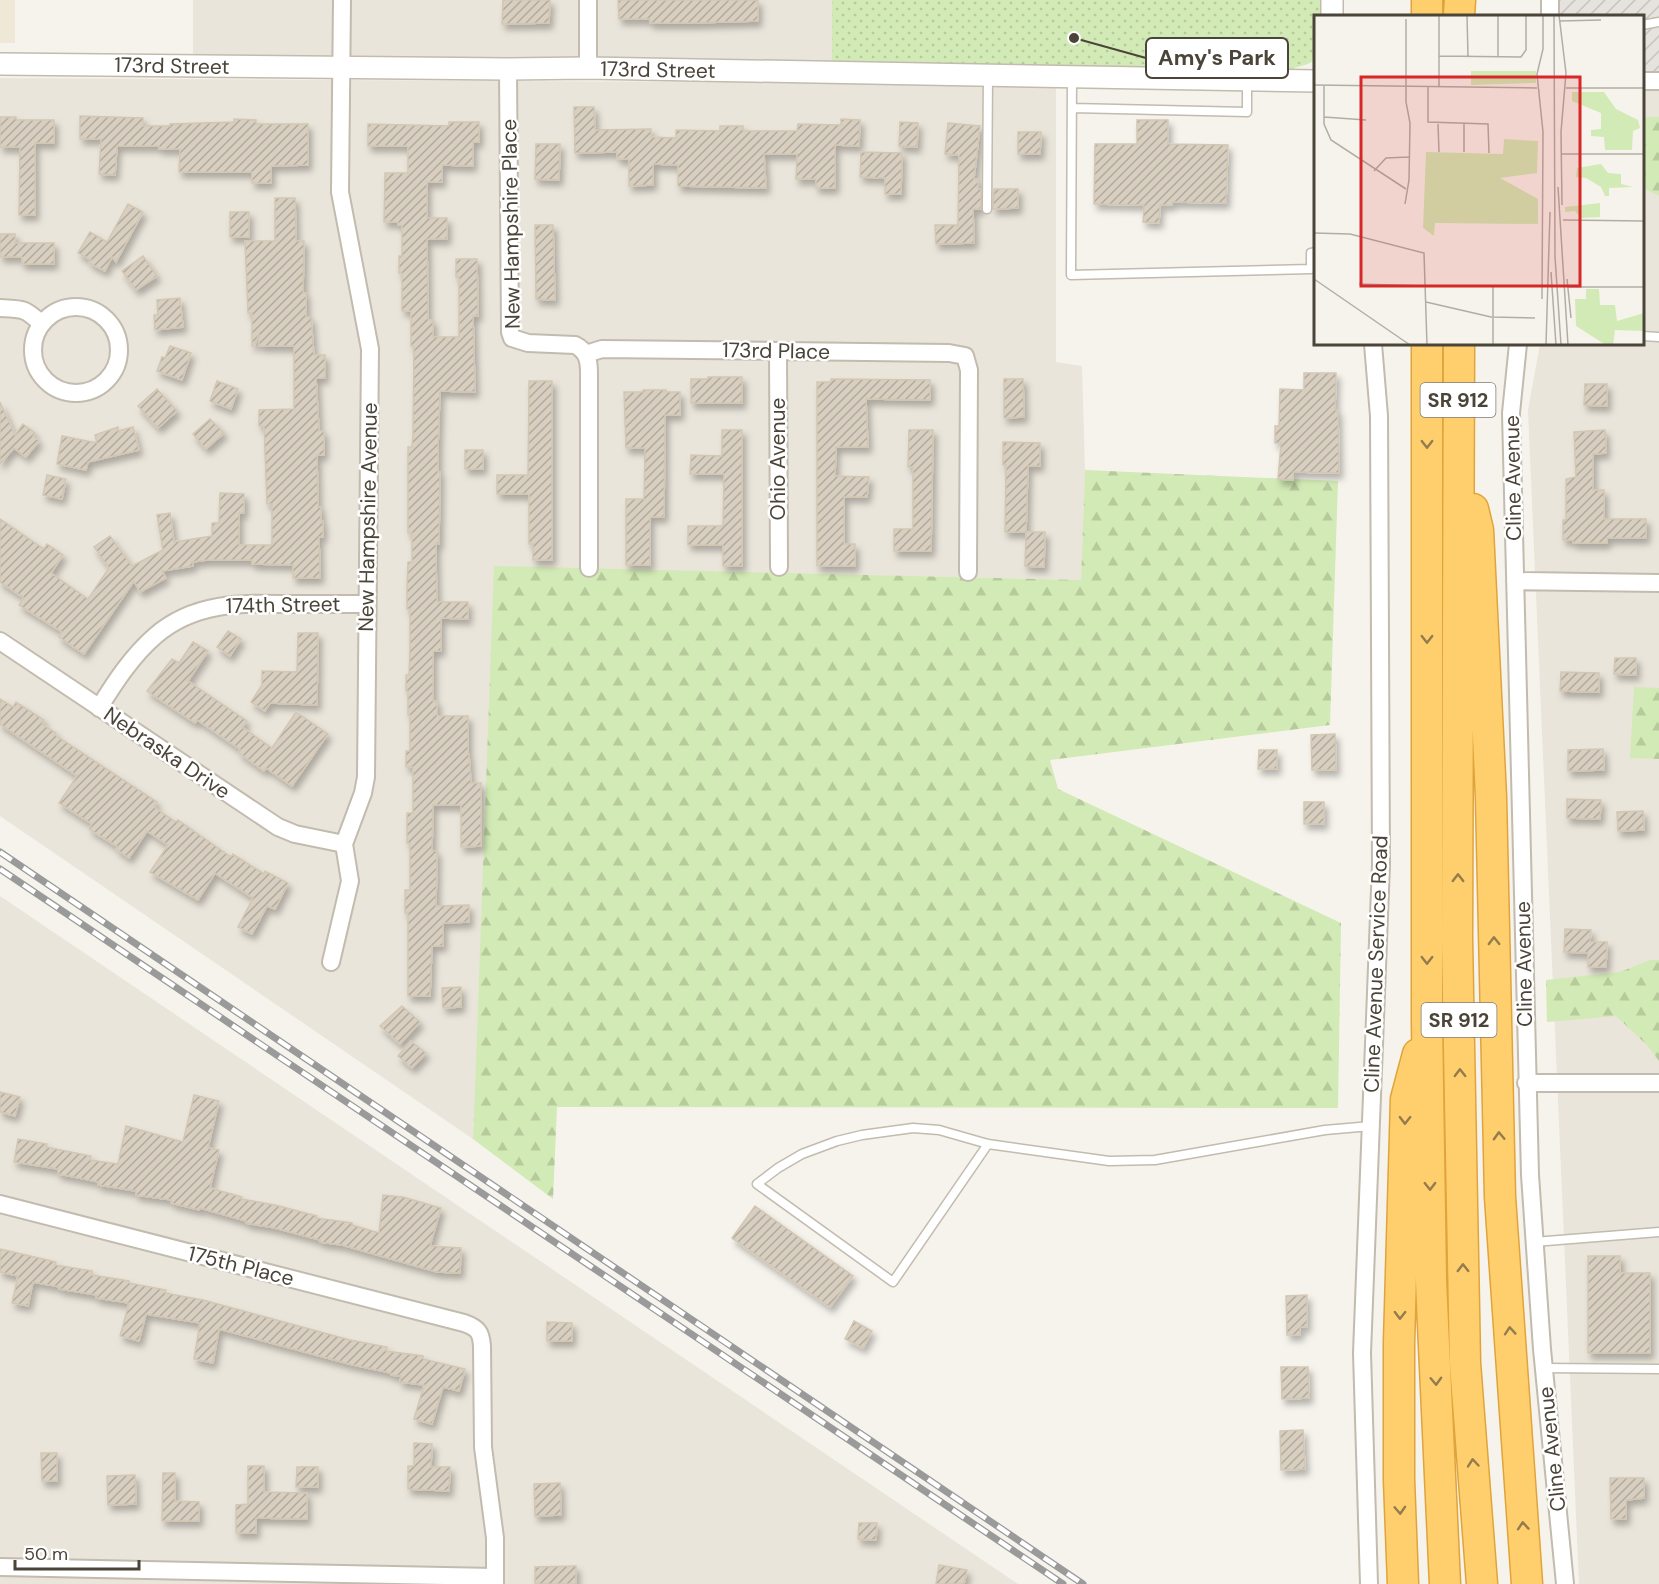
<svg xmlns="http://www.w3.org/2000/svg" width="1659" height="1584" font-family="'DM Sans',sans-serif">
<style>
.residential{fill:#eae5da}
.industrial{fill:url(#industrial-furrows)}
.education{fill:#efe8d6}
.forest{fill:url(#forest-firs)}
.park{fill:url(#park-dots)}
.building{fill:url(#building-hatch);stroke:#d3c7b4;stroke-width:1.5;filter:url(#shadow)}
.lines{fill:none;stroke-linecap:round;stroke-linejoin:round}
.service-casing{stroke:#c2bbae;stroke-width:11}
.minor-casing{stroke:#c2bbae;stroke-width:20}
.tertiary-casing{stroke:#c2bbae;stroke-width:24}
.motorway-casing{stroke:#e0a43c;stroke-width:33}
.service{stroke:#fff;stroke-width:8}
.minor{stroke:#fff;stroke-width:16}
.tertiary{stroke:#fff;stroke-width:21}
.motorway{stroke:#ffcf6e;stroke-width:30}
.rail-casing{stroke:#9a9a9a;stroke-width:7}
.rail{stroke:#fff;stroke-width:4.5;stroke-dasharray:14;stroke-linecap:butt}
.oneway{stroke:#937c4e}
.labels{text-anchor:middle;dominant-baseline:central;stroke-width:5;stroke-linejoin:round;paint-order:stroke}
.shield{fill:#fff;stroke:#817c74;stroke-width:1.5}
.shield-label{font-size:20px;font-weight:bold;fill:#4b4439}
.street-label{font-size:21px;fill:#4b4439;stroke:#fff}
.inset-road{fill:none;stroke:#b2ada4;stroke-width:1.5}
.view{fill:#d62828;fill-opacity:0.15;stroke:#d62828;stroke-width:3}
.inset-edge{fill:none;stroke:#4b4439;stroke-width:3}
.leader{fill:none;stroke:#4b4439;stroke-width:2}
.callout-dot{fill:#4b4439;stroke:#fff;stroke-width:2}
.callout{fill:#fff;stroke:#4b4439;stroke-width:2}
.callout-label{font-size:22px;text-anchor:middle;font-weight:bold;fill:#4b4439}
</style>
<defs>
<pattern id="industrial-furrows" width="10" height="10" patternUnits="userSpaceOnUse" patternTransform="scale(1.5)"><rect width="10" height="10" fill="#e6e2dd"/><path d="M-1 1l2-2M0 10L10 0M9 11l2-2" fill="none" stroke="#c7c3be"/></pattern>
<pattern id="forest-firs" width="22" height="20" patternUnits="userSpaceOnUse" patternTransform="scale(1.5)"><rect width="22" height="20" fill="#d2eab5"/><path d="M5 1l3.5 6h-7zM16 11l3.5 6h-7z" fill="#b6ca9c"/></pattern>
<pattern id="park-dots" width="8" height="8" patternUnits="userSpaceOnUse" patternTransform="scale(1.5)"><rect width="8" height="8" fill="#d2eab5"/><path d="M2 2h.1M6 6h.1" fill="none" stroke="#b6ca9c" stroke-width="1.8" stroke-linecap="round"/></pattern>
<pattern id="building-hatch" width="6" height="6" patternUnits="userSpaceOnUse" patternTransform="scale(1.5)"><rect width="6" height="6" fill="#d8cfc1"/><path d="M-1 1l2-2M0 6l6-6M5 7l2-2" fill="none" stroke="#b1aa9e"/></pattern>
<filter id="shadow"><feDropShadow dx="3.5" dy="5.5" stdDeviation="3" flood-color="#0004"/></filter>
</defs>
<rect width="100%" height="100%" fill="#f6f3ec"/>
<!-- residential -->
<path class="residential" d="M193 0H832V72L193 54Z
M0 78 1056 84V362L1082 366 1085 470 1081 580 495 567 473 1139 0 816Z
M1643 81H1659V1584H1579L1528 410 1540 344H1642Z
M0 896 1018 1584H0Z"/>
<!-- industrial -->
<path class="industrial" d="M1547 0H1659V81H1643L1642 16H1548Z"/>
<!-- education -->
<path class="education" d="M0 0H15V43H0Z"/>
<!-- forest -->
<path class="forest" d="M1643 117H1659V196L1643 188Z
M1085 470 1338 481 1330 725 1050 760 1058 789 1341 923 1338 1108 557 1107 553 1199 473 1139 494 566 1081 580Z
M1634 687 1659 688V759L1630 758Z
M1650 960H1659V1061L1647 1045 1616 1016 1547 1022 1546 980 1620 972Z"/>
<!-- park -->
<path class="park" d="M832 0H1322V16H1316L1315 59 1308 64 1291 69 832 64Z"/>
<!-- building -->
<path class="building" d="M503 0H550L549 23 502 24Z
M618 0H758V21L692 23H650V19H619Z
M574 107H594L595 130 651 129V137L676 138V130L720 131V126H743V131H797L798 124 841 125V119L860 120 859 146 835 145V188H816V179H796L797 154H764L766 188 678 186V165L653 164V185L629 186V159H617V152L575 153Z
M80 116 143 118V126H170V124L234 122V119L256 120V124H308V165L271 166V183H252V172H179L180 149H159V146H117L115 175 99 174 101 139H80Z
M0 117H16V120H54V143H35V215H19L20 147H0Z
M1137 120H1168V144L1228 145 1226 203 1172 202V205H1160L1159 223 1143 222 1144 205 1094 204 1095 144H1137Z
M449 122H479V142H473V166L442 165V182H427V218H447V239H427L428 320H433V337H459V277H456V259H477L478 316H473L475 392 440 391 438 447V472H440L439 544 436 543V562L437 602H468V619L441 618V651H433V701H437V716H468V754H469L471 783H481V846L461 847V805H433L432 851H437L436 906 469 905V922L443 923V946H432L430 996H408V913H405V890H410V843H407V813H413V767H406V751H410V715H408V691H406V675H409L410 649V609H407V586L408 562H412V533H408V447H412L413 434 414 346H411V311H402V273H399V256H402V225H398V222H384L385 173H408V146H368V124L449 126Z
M900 122 918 123 917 147 899 146Z
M948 123 980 126 974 179H978V189H981V209H973L974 243 936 244 935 225H958L959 155 945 154Z
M1018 132H1041L1040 154H1018Z
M536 144H560L559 180 535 179Z
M861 152 902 153 901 194H885V178L860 177Z
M994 189H1018V208L993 209Z
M275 198H295L296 241H304L303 293H306V317H311L314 355H325V378H316L319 431H324V455H317L318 507H321V521H323V537H319L320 578H293V565L252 564V560H207L192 562 193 566 162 571 166 578 140 592 134 581 84 654 59 637 62 632 19 605 24 598 0 582V519L44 549 47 544 63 555 51 573 88 599 109 568 94 547 110 536 132 566 163 550 157 515 170 513 174 542 212 536V523H219L220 493 244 494V513H239V545H272V504H267L264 426H259V410L294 409V346H259V334L254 346H252V313H248L245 241H275Z
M128 204 143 212 116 262 112 257 105 271 89 263 91 260 78 253 90 232 107 242Z
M230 212H249V237H230Z
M535 225H553L555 300 536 299Z
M0 234H15V243H54V264H22V257H0Z
M143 256 157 276 136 290 122 271Z
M180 298 183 327 155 330 154 315H158L157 300Z
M170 346 191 353 182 380 157 371 162 357 165 358Z
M1304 373H1336L1335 410H1338L1339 473 1293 472V480L1278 479 1281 443H1275V426H1279L1280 389 1304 390Z
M708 377H742V403H691V379H708Z
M831 379 930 380V400L866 399 868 447H836L835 476 869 477 867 497H844V544H855V566H817V382H831Z
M1004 379H1023L1024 417 1004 418Z
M217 381 238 389 231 409 210 401Z
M529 381H552V560H533V544H529V494H497V475H528Z
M1585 384H1607V406L1584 405Z
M157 389 177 411 158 428 138 406Z
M643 390H666V392H680V415H665L664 517H650V565H626V499H644L645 448H626L624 392H643Z
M0 402 15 435 23 424 35 433 33 436 39 441 26 457 14 448 0 464Z
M210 419 224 433 206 449 193 434Z
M118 427V431L133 427 139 450 88 462 86 470 57 464 62 436 97 443 95 435Z
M722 430H742V566H723V545H688V526H723L724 474H690L691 455 722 456Z
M909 430H933L931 551H894V529H913V467H908Z
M1605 430 1606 453 1593 454V490H1604V519H1646V538H1607V543H1573V540H1563V520H1566V479L1576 477 1574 432Z
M1003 442 1040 443V466H1028L1026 532H1045L1044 567 1025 566 1026 532H1005L1006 465H1003Z
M465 450H483V469H465Z
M47 475 66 479 62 499 43 495Z
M228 631 241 639 230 656 217 647Z
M298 633H318L317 705 270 703 265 711 251 702 262 685V671L297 672Z
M193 642 208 651 188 681 247 721 242 727 272 748 296 712 328 734 292 786 266 768 264 771 239 753 241 750 197 720 195 723 147 691 172 659 179 663Z
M1615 658H1636V675L1614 674Z
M1561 672 1599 673V692L1560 691Z
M0 699 13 707 16 702 44 720 42 724 56 733 55 735 157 802 154 807 176 822 178 820 231 857 233 854 264 874 265 871 288 883 275 909 267 906 252 934 238 927 253 898 215 873 198 900 150 872 168 845 147 831 129 858 116 849 118 847 89 829 92 824 59 803 77 776 0 724Z
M1335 734 1336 770H1312L1311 735Z
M1603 749 1604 770 1568 771V750Z
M1259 750H1277V769H1258Z
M1567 799 1601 800 1600 819 1567 818Z
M1304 802H1324V824H1304Z
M1643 811 1644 830 1618 831 1617 812Z
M1565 929 1591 930 1590 942H1607L1606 967H1588V953L1564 952Z
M461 987V1007L443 1008 442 988Z
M402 1006 420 1022 400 1044 380 1026Z
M411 1041 426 1053 412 1068 398 1056Z
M0 1092 20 1097 15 1116 0 1112Z
M194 1095 219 1101 208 1148 219 1150 210 1188 242 1197 241 1199 275 1205 317 1216 316 1218 352 1223V1225L379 1233 383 1195 403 1197 441 1208 430 1246 461 1248 460 1273 437 1272 342 1245 320 1242V1240L275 1228 246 1223V1221L200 1208 199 1210 171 1203 172 1200 136 1195V1191L98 1185 99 1182 58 1174V1169L14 1162 18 1139 47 1144 46 1147 91 1156 90 1160 118 1164 126 1126 183 1142Z
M755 1206 853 1276 830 1307 732 1238Z
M0 1249 56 1262 55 1265 92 1271V1275L129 1281V1283L166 1290 165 1293 203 1300 350 1340 387 1347 386 1351 423 1356V1359L465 1369 459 1391 443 1387 432 1424 414 1419 424 1385 400 1382 401 1376 391 1375V1373L353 1365 219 1329 213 1363 194 1359 200 1323 146 1314 139 1341 120 1336 129 1303 96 1298 97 1295 59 1289 60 1287 33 1282 28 1306 12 1303 18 1276 0 1272Z
M1588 1256H1620V1273H1650V1353H1588Z
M1307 1295V1327H1300V1335H1287L1286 1296Z
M854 1321 872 1331 863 1348 845 1339Z
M547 1322 572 1323V1341H547Z
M1281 1367H1308L1309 1398 1282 1399Z
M1303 1430 1305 1469 1281 1470 1280 1431Z
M414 1443 432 1444 431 1467H450L449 1491 408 1489V1466H414Z
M41 1453H57V1481H42Z
M248 1466H264V1492L307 1493V1519L256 1518V1533H236V1505L248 1504Z
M297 1467H318V1487H296Z
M163 1473H175V1501L199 1502V1521H162Z
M135 1475 136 1504 108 1505 107 1476Z
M1610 1478H1644V1498L1626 1500V1519H1611Z
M560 1483 561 1515 535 1516 534 1484Z
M859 1523H877L876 1540 858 1539Z
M939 1565 967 1570 964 1584H936Z
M576 1566V1584H535V1567Z"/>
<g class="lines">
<defs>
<path id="service" d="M1642 25 1659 22
M1072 77 1071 275 1311 269V253L1316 252
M1072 108 1247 112V80
M987 209 988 75
M1642 336 1659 337
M988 1144 893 1282 757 1184 778 1168 802 1154 837 1141 862 1135 913 1128 939 1130 988 1144 1109 1161 1155 1160 1325 1130 1371 1126
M1534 1242 1659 1232
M1544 1368 1659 1369"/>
<path id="minor" d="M1550 16V0
M588 68V0
M508 69 510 332 512 338 528 343 575 345C587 351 589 360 589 373V568
M1642 81H1659
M33 350a43 43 0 1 1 86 0a43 43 0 1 1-86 0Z
M0 308C24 309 24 308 42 324
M1518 344 1511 413 1530 1175 1542 1349 1565 1584
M778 351 779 567
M586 354 602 349 949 353 965 356 969 370 968 572
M1515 581 1659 583
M0 641 278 827 295 834 344 844
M99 708C115 682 132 656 155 636 194 602 241 603 289 604 315 604 341 604 367 604
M331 962 350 881 344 844 363 793 366 777 370 349 340 192 342 0
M1526 1083H1659
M0 1204 464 1323C478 1328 481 1332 482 1346L483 1447 495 1538V1584
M0 1567 495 1577
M1369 1584 1362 1353 1381 864 1379 416 1373 344"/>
<path id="tertiary" d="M1332 16V0
M0 64 508 69 588 68 1316 81"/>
<path id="motorway" d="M1427 16V0
M1459 16 1460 0
M1427 344V1023L1431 1281 1445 1584
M1459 344 1457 939 1465 1363 1482 1584
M1473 509 1478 530 1491 797 1500 1197 1527 1584
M1403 1584 1399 1480V1343L1406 1099 1418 1054"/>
</defs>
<!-- service casing -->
<use href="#service" class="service-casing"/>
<!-- minor casing -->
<use href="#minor" class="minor-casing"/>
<!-- tertiary casing -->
<use href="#tertiary" class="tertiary-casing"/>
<!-- motorway casing -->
<use href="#motorway" class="motorway-casing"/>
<!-- service -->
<use href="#service" class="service"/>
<!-- minor -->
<use href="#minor" class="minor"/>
<!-- tertiary -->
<use href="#tertiary" class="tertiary"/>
<!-- motorway -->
<use href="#motorway" class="motorway"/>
<defs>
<path id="rail" d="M0 852 1083 1584
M0 869 1063 1584"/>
</defs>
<!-- rail casing -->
<use href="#rail" class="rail-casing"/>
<!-- rail -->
<use href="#rail" class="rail"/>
</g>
<!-- one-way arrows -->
<defs><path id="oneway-chevron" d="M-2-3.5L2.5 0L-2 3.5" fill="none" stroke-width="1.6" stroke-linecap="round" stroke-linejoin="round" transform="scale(1.5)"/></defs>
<g class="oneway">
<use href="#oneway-chevron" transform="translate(1427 444) rotate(90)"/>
<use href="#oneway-chevron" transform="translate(1427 639) rotate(90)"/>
<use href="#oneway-chevron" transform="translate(1458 878) rotate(-90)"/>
<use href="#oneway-chevron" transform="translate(1494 941) rotate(-91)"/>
<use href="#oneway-chevron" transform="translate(1427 960) rotate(90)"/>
<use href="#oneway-chevron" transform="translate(1460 1073) rotate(-91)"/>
<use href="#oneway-chevron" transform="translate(1405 1120) rotate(91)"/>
<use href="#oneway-chevron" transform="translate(1499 1136) rotate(-92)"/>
<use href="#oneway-chevron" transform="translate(1430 1186) rotate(89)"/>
<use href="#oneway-chevron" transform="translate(1463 1268) rotate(-91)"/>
<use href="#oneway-chevron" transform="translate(1400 1315) rotate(91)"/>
<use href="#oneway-chevron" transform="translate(1510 1331) rotate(-94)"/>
<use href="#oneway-chevron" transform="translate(1436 1381) rotate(88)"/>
<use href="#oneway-chevron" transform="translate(1473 1463) rotate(-95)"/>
<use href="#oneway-chevron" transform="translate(1400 1510) rotate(87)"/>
<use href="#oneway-chevron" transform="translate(1523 1526) rotate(-94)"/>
</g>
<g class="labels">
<!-- shield labels -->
<g class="shield">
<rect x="1420.5" y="383" width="75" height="34" rx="4.5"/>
<rect x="1421.5" y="1003" width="75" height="34" rx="4.5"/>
</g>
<g class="shield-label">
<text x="1458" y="400">SR 912</text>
<text x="1459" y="1020">SR 912</text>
</g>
<!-- street labels -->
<g class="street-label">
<text transform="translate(172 66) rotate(1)">173rd Street</text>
<text transform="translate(658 70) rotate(1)">173rd Street</text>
<text transform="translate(511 224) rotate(-91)">New Hampshire Place</text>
<text transform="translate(776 351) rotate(1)">173rd Place</text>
<text transform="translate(778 459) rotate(-90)">Ohio Avenue</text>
<text transform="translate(1513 478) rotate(-91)">Cline Avenue</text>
<text transform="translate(368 517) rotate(-89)">New Hampshire Avenue</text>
<text transform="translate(283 605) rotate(-1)">174th Street</text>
<text transform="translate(167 753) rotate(34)">Nebraska Drive</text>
<text transform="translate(1376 964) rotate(-88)">Cline Avenue Service Road</text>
<text transform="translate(1524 964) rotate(-91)">Cline Avenue</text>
<text transform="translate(241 1266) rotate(14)">175th Place</text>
<text transform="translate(1552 1449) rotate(-96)">Cline Avenue</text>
</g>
</g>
<!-- overview -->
<g transform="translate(1314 15)">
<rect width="330" height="330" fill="#f6f3ec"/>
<path d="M258 77H290L302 94 324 105 326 113 319 116 318 135H291L290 122 277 121V115L287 114V98L258 86ZM190 124 224 126 223 158 186 163 224 184V209L121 208 120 221 109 213 112 137 189 139ZM287 149 294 158 307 159V169L319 172 295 173V181H291L287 172 272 163 262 162 263 153ZM286 188V202L267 203 261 196 251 197V192ZM272 274H285L286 290H301L303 306 330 298V316L301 315 299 330H292L262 311 261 284H272Z" fill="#d2eab5"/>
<path d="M157 56H222V68L157 70Z" fill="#d2eab5"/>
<path class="inset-road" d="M153 0 154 42M184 0V42M240 0 241 242 247 330M245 0 252 58 247 117 248 190M245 6 287 5M125 41 207 42 212 35V0M0 70 223 73M10 70V109L17 125 92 174M114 71V107L174 109 175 138M125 71V0M252 73H330M10 102 52 105M150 108V137M124 109 125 137M247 139H330M60 156 72 143 95 142M244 172 254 330M91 189 95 165 96 108 92 87V4M249 205 330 206M0 218 36 219 110 238 113 330M237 257 242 330M0 264 96 330M253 264 257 303M45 269 112 271M179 272V330M254 272H330M228 284 229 117 223 59 229 34V0M112 287 177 302 221 303M232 330 236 197"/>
<path class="view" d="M47 62H266V271H47Z"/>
<rect width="330" height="330" class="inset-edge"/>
</g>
<!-- callouts -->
<path class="leader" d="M1074 38L1146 58"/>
<circle class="callout-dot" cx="1074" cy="38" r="6"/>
<rect class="callout" x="1146" y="38" width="142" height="40" rx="6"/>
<g class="callout-label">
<text x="1217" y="65">Amy's Park</text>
</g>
<!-- scale -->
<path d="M15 1560v9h124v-9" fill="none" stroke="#4b4439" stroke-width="3"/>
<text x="24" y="1560" font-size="18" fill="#4b4439" stroke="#ffffff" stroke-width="4.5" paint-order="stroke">50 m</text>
</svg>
